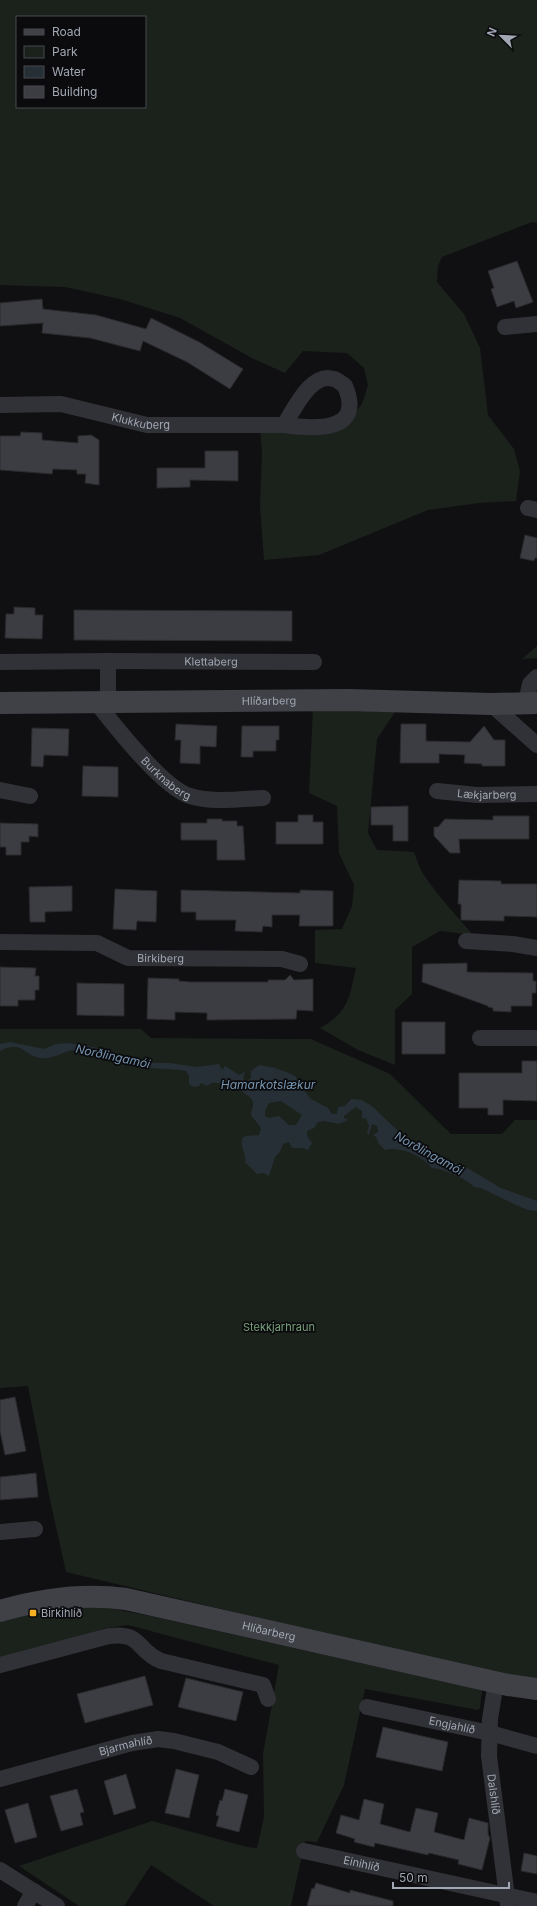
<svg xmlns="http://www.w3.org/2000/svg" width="537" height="1906" font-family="Inter,sans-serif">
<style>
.green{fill:#1b221c;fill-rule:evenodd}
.water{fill:#272f36;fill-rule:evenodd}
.building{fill:#3c3d42;stroke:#2a2a2e}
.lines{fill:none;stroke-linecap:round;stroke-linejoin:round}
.street{stroke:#313237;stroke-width:16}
.secondary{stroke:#3f4147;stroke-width:22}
.poi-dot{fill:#f8b122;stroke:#0b0b0d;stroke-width:1.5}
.labels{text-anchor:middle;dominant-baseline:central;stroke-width:3.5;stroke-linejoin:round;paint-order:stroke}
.street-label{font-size:11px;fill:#a1a7b3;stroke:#0b0b0d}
.park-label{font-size:11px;fill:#77a07a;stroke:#0b0b0d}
.poi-label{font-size:11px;fill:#a1a7b3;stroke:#0b0b0d;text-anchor:start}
.water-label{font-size:12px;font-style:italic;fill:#7695b1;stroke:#0b0b0d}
</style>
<rect width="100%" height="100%" fill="#101012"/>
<!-- green -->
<path class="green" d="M0 0H537V223L532 222 442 257 438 266 437 282 464 314 480 348 488 415 514 449 520 471 516 501 479 503 428 510 319 555 264 560 260 507 262 453 260 429 305 434 341 430 362 404 368 385 364 368 347 353 303 351 285 373 252 358 180 318 120 299 65 287 0 285ZM17 17H145V107H17Z
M537 646V658L522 659Z
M313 709 395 712 377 739 368 833 377 850 414 852C417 859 419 868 424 875 438 896 456 915 473 935L440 931 412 947V994L395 1010V1065L358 1050 320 1028C349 1012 349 998 356 968L315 963V930L342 929 352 906 354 885 339 853 337 806 309 793Z
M0 1029H141L151 1038 311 1039 390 1074 451 1134H502L515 1120H537V1681L468 1668 66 1572 50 1500 28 1386 0 1388Z
M82 1605 103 1607 150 1616 482 1690 480 1708 478 1710 365 1689 344 1785 317 1842 305 1841 291 1906H214L151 1865 124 1906H79L19 1866 152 1821 247 1847 257 1848 264 1817 263 1754 279 1665 128 1625 106 1628 0 1662V1622L30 1614Z"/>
<!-- water -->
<path class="water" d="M10 1042 44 1049 56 1044 69 1043 98 1048 100 1051 147 1063H169L197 1067 219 1064 222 1070 225 1066 239 1075 245 1072 243 1079 247 1081 251 1078V1071L259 1065 275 1068 291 1074 296 1077 302 1088 311 1099 328 1108 332 1114H337L338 1107 345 1106 351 1099 362 1100 373 1107 400 1133 431 1153 467 1168 501 1188 537 1201V1211L528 1210 514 1204 481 1188 474 1187C468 1179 441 1168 432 1168 422 1156 401 1146 385 1150L378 1143 377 1138 373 1135 378 1132 377 1126 372 1124 369 1135 367 1133 369 1126 366 1118 362 1119V1111L356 1107 344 1116V1118L348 1120 339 1124 324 1121 318 1122 314 1128 307 1131V1136L312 1143 308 1150 303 1148H292L289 1142 283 1144 280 1152 275 1157 269 1176 264 1173 257 1174 245 1162C247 1155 240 1148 242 1138L246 1136 259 1135 261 1128 251 1115C251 1110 255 1105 252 1100 248 1092 220 1081 212 1083 210 1084 208 1085 207 1086L201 1083 199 1086 194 1087 189 1084V1076L186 1071C169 1068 153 1069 136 1067 115 1065 98 1050 77 1054L73 1050C63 1052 51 1060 40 1058 24 1056 22 1039 0 1051V1044ZM281 1101 302 1115 296 1125H289L279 1116 269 1118 265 1116V1111L269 1103Z"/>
<!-- building -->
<path class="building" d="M517 261 533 302 516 308 514 301 497 307 491 289 494 288 488 271Z
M42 299 43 309 96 315 146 329 151 318 199 342 243 369 230 389 187 362 143 341 140 351 90 338 42 333 43 323 0 326V303Z
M21 432 42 433V440L78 443V436L91 435 99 440V485L85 483 86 474H77V470L53 469 52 474 0 470V436H20Z
M205 451H238V481L190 480V487L157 488V468H205Z
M525 535 537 538V558H535L534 561 520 558Z
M14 607 35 608V615H43L42 639 5 638 6 614H14Z
M74 610 292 611V641L74 640Z
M176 724 217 726 216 747 200 746V764L180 763 181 740H175Z
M401 724H426V741L470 742 484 726 494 740H505V766H482V764L464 763 465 755 439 754V763H400Z
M242 726H279V740H276V751H253V757H241Z
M32 728 69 729 68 756 44 755 43 767 31 766Z
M83 766 118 767V797L82 796Z
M408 806V841H393V825H371V807Z
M298 815H313V822H323V844H276V822H298Z
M493 816H529V839H459L460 853H450L434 836V827H438L445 819 493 820Z
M207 819H222V821H237V826H243L245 860H217V840H181V823H207Z
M0 823 38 824V837L29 836V842H21V855H6V847H0Z
M459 880 501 881V884H537V917L504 916V921L461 920V904H458Z
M72 886V911L45 912V922H30L29 887Z
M115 889 157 891 156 922 137 921 136 930 113 929Z
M181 890 300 893V890L333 891V926H299L300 915H272V927L263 926 262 932 235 931 236 920H196V912H181Z
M467 963V972L533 973V981H536V993H532V1006H511V1012L493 1011V1008L488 1007V1006L422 982 423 964Z
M0 967 36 968 35 976H39V990H35V1000H18V1006H0Z
M290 975 294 980 313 979V1011L297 1010 296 1019 207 1020V1013L175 1012V1020L147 1019 148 978 179 979V981L190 982H268V980H285Z
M77 983 124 984V1016L77 1015Z
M402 1022H445V1054H402Z
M522 1061H537V1101L503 1100V1115H488V1108H459V1073H522Z
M15 1397 26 1451 5 1455 0 1431V1400Z
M36 1473 38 1497 0 1500V1477Z
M145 1676 153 1705 85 1723 77 1694Z
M186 1678 243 1692 236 1721 178 1707Z
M383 1727 448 1742 442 1771 376 1757Z
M176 1769 199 1775 189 1818 165 1813Z
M126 1774 136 1808 114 1815 104 1781Z
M77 1789 84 1812 80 1813 83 1825 61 1831 50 1796Z
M225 1789 248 1795 239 1832 216 1826 219 1816 216 1815 220 1800 222 1801Z
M364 1799 384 1804 380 1824 410 1832 416 1808 438 1813 434 1832 464 1840 469 1818 488 1823V1834L490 1838 482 1870 458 1864 459 1860 429 1853 428 1855 375 1843 374 1847 354 1842 355 1839 336 1833 341 1815 359 1820Z
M28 1803 37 1837 15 1843 5 1810Z
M524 1853 537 1856V1874L521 1871Z
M316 1883 350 1893V1890L393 1901V1906H307L312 1888 314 1889Z"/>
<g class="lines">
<!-- street -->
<g class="street">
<path d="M505 327 537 324"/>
<path id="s1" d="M0 405 61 404 147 425H284C314 429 365 433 345 386 342 384 338 380 334 379 311 371 294 410 284 425"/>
<path d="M528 508 537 510"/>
<path id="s2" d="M108 661 314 662"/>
<path d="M0 662 108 661V702"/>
<path id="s3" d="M96 702C114 725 163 788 190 796 212 803 240 799 263 798"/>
<path d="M526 702 530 684 537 677"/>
<path d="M491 704 537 745"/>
<path d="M0 790 30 796"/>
<path id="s4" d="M437 791 477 795 537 794"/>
<path d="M466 941 513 944 537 948"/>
<path id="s5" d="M0 942 97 943 128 958 282 959 300 964"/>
<path d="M480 1038H537"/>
<path d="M0 1532 35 1529"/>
<path d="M0 1665 109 1636C143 1632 135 1650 161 1661L263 1685 268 1699"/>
<path id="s6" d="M496 1682 490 1719 489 1756 508 1905"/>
<path id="s7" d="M367 1707 490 1733 537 1746"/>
<path id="s8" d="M0 1779 132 1743 158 1739 174 1741 218 1752 251 1767"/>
<path id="s9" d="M304 1851 537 1902"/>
<path d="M0 1870 57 1906"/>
<path d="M25 1906 34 1891"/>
</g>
<!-- secondary -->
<g class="secondary">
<path id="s10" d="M0 703 348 700 491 704 537 703"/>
<path id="s11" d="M0 1611C41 1599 83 1593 126 1599L508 1685 537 1689"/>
</g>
</g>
<!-- markers -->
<rect class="poi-dot" x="29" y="1609" width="8" height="8" rx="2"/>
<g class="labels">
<!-- street labels -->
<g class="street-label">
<text stroke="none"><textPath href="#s1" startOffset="143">Klukkuberg</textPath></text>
<text stroke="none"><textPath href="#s2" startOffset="103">Klettaberg</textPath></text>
<text stroke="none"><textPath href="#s10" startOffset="269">Hlíðarberg</textPath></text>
<text stroke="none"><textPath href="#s3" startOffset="104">Burknaberg</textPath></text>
<text stroke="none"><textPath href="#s4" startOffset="50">Lækjarberg</textPath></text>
<text stroke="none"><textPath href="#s5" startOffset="164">Birkiberg</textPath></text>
<text stroke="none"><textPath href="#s11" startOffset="274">Hlíðarberg</textPath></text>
<text stroke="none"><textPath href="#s7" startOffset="87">Engjahlíð</textPath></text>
<text stroke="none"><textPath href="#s8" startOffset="130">Bjarmahlíð</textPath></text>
<text stroke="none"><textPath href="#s6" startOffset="113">Dalshlíð</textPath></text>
<text stroke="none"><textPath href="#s9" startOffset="59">Einihlíð</textPath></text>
</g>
<!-- park labels -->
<g class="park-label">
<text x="279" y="1327">Stekkjarhraun</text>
</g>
<!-- poi labels -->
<g class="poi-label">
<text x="41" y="1613">Birkihlíð</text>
</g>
<!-- water labels -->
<g class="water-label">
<text transform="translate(113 1056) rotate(12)">Norðlingamói</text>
<text x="268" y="1084">Hamarkotslækur</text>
<text transform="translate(429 1153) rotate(29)">Norðlingamói</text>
</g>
</g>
<!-- legend -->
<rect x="16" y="16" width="130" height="92" fill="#0b0b0d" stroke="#47494f"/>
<rect x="24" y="29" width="20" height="6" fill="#3f4147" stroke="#47494f"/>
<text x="52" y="36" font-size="12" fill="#a1a7b3">Road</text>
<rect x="24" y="46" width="20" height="12" fill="#1b221c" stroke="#47494f"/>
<text x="52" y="56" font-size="12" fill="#a1a7b3">Park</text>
<rect x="24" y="66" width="20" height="12" fill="#272f36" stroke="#47494f"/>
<text x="52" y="76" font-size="12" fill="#a1a7b3">Water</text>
<rect x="24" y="86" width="20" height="12" fill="#3c3d42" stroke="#47494f"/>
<text x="52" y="96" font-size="12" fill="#a1a7b3">Building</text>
<!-- north arrow -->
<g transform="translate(501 36) rotate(294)" stroke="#0b0b0d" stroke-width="3" paint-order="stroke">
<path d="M0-3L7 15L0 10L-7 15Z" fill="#a1a7b3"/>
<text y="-6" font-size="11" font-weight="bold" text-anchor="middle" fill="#a1a7b3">N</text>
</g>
<!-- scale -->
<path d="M393 1882v6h116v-6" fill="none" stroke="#a1a7b3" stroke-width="2"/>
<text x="399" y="1882" font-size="12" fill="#a1a7b3" stroke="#0b0b0d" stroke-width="3" paint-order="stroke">50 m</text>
</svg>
